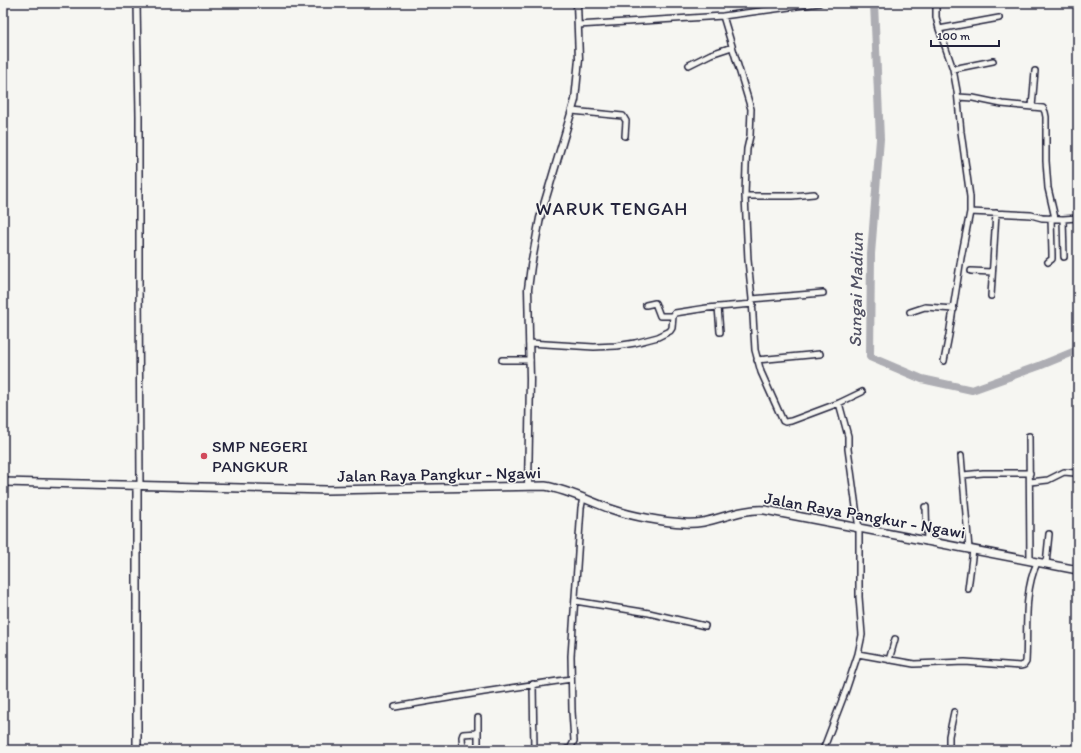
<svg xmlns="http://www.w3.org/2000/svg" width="1081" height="753" font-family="Itim,sans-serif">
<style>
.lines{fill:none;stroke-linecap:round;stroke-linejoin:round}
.river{stroke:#adadb3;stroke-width:8}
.minor-casing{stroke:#22223b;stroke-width:8}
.tertiary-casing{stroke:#22223b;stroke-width:9}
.secondary-casing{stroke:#22223b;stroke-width:10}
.minor{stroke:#f6f6f2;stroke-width:5}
.tertiary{stroke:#f6f6f2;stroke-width:6}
.secondary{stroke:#f6f6f2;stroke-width:7}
.poi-dot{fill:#d1495b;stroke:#f6f6f2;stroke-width:1.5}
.labels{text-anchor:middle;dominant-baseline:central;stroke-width:3;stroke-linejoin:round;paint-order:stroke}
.poi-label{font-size:17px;fill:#22223b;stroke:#f6f6f2;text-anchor:start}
.street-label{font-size:17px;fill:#22223b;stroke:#f6f6f2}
.water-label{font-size:18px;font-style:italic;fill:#535365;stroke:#f6f6f2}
.quarter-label{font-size:19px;letter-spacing:1px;fill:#22223b;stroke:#f6f6f2}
</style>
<rect width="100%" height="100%" fill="#f6f6f2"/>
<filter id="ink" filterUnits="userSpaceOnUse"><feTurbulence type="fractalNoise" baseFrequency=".025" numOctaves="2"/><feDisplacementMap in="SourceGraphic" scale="8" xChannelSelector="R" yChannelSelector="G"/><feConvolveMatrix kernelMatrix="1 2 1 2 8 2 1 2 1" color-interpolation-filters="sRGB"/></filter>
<g filter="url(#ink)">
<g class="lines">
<!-- river -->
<path class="river" d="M874 3 880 139 871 254 870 357 922 379 972 390 1039 366 1078 350"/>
<defs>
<path id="minor" d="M137 3 139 116V277L140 486
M936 3V17L939 29 953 69 957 91 961 132 970 197V212L961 258 949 335 944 361
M723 16 751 109 750 136 747 149 746 166 745 196 748 260 752 299 755 350 761 372 783 421 785 422 791 421 839 403 848 436V449L859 529V597L862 635 858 654 846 690 823 750
M578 25 723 16 819 3
M939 29 999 18
M689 65 711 54 732 47
M953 69 993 61
M958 97 973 98 1002 104 1043 108 1045 112 1046 117V161L1048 188 1055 218
M1032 107 1035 71
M572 111 623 116 626 121 625 136
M745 196H792L814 194
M970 212 1031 215 1042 218 1063 219 1078 218
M1063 219 1064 257
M1048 262 1052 259V254L1051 218
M971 271 992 272
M991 296 996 213
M752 299 823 293
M646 305 655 303 660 316H673
M718 307 720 332
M910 312 925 307 954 309
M529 343 594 347 616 346 635 343 658 337 670 331 672 328 673 316 675 313 707 308 753 304
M502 360H530
M757 360 820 354
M839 403 862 392
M1029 436 1030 561
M961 456 969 549
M963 475 983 473H1030
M1030 482 1048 480 1064 472 1075 473
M925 507H926L927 542
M1046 564 1049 534
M968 589 973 550
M575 601 649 613 705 626
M858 654 914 664 965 662 1020 666 1024 665 1026 662C1028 631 1023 592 1037 563
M889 660 895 639
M533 684 534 750
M395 707 484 692 571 679
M478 718V750
M463 750 462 737 463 734 478 733
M565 750 571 747 574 741 572 711 571 656 581 508 583 498
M949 750V736L954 712"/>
<path id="tertiary" d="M528 486 530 379 528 289 531 266 540 218 575 100 579 59 577 3"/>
<path id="secondary" d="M3 482 326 490 545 486C568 490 589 501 611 509 631 516 663 522 684 523 710 526 735 508 765 510L1078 570
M137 486V750"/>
</defs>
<!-- minor casing -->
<use href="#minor" class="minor-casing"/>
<!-- tertiary casing -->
<use href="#tertiary" class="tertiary-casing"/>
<!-- secondary casing -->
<use href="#secondary" class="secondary-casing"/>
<!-- minor -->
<use href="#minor" class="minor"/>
<!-- tertiary -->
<use href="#tertiary" class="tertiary"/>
<!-- secondary -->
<use href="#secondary" class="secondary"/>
</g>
</g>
<!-- markers -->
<circle class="poi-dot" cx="204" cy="456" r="4"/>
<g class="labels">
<!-- poi labels -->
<g class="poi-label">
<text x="212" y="446">SMP NEGERI<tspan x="212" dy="20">PANGKUR</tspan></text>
</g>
<!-- street labels -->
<g class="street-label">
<text transform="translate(439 474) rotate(-1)">Jalan Raya Pangkur - Ngawi</text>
<text transform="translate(865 515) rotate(10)">Jalan Raya Pangkur - Ngawi</text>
</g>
<!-- water labels -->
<g class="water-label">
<text transform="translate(856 290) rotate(-89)">Sungai Madiun</text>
</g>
<!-- quarter labels -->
<g class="quarter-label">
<text x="612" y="208">WARUK TENGAH</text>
</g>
</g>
<!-- margin -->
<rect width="1081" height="753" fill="none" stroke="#f6f6f2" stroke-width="16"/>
<rect x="8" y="8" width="1065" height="737" fill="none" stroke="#22223b" stroke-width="1.5" filter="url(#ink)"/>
<!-- scale -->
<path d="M931 40v6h68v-6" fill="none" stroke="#22223b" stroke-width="2"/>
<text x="937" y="40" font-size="12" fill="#22223b" stroke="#f6f6f2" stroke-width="3" paint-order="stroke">100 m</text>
</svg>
